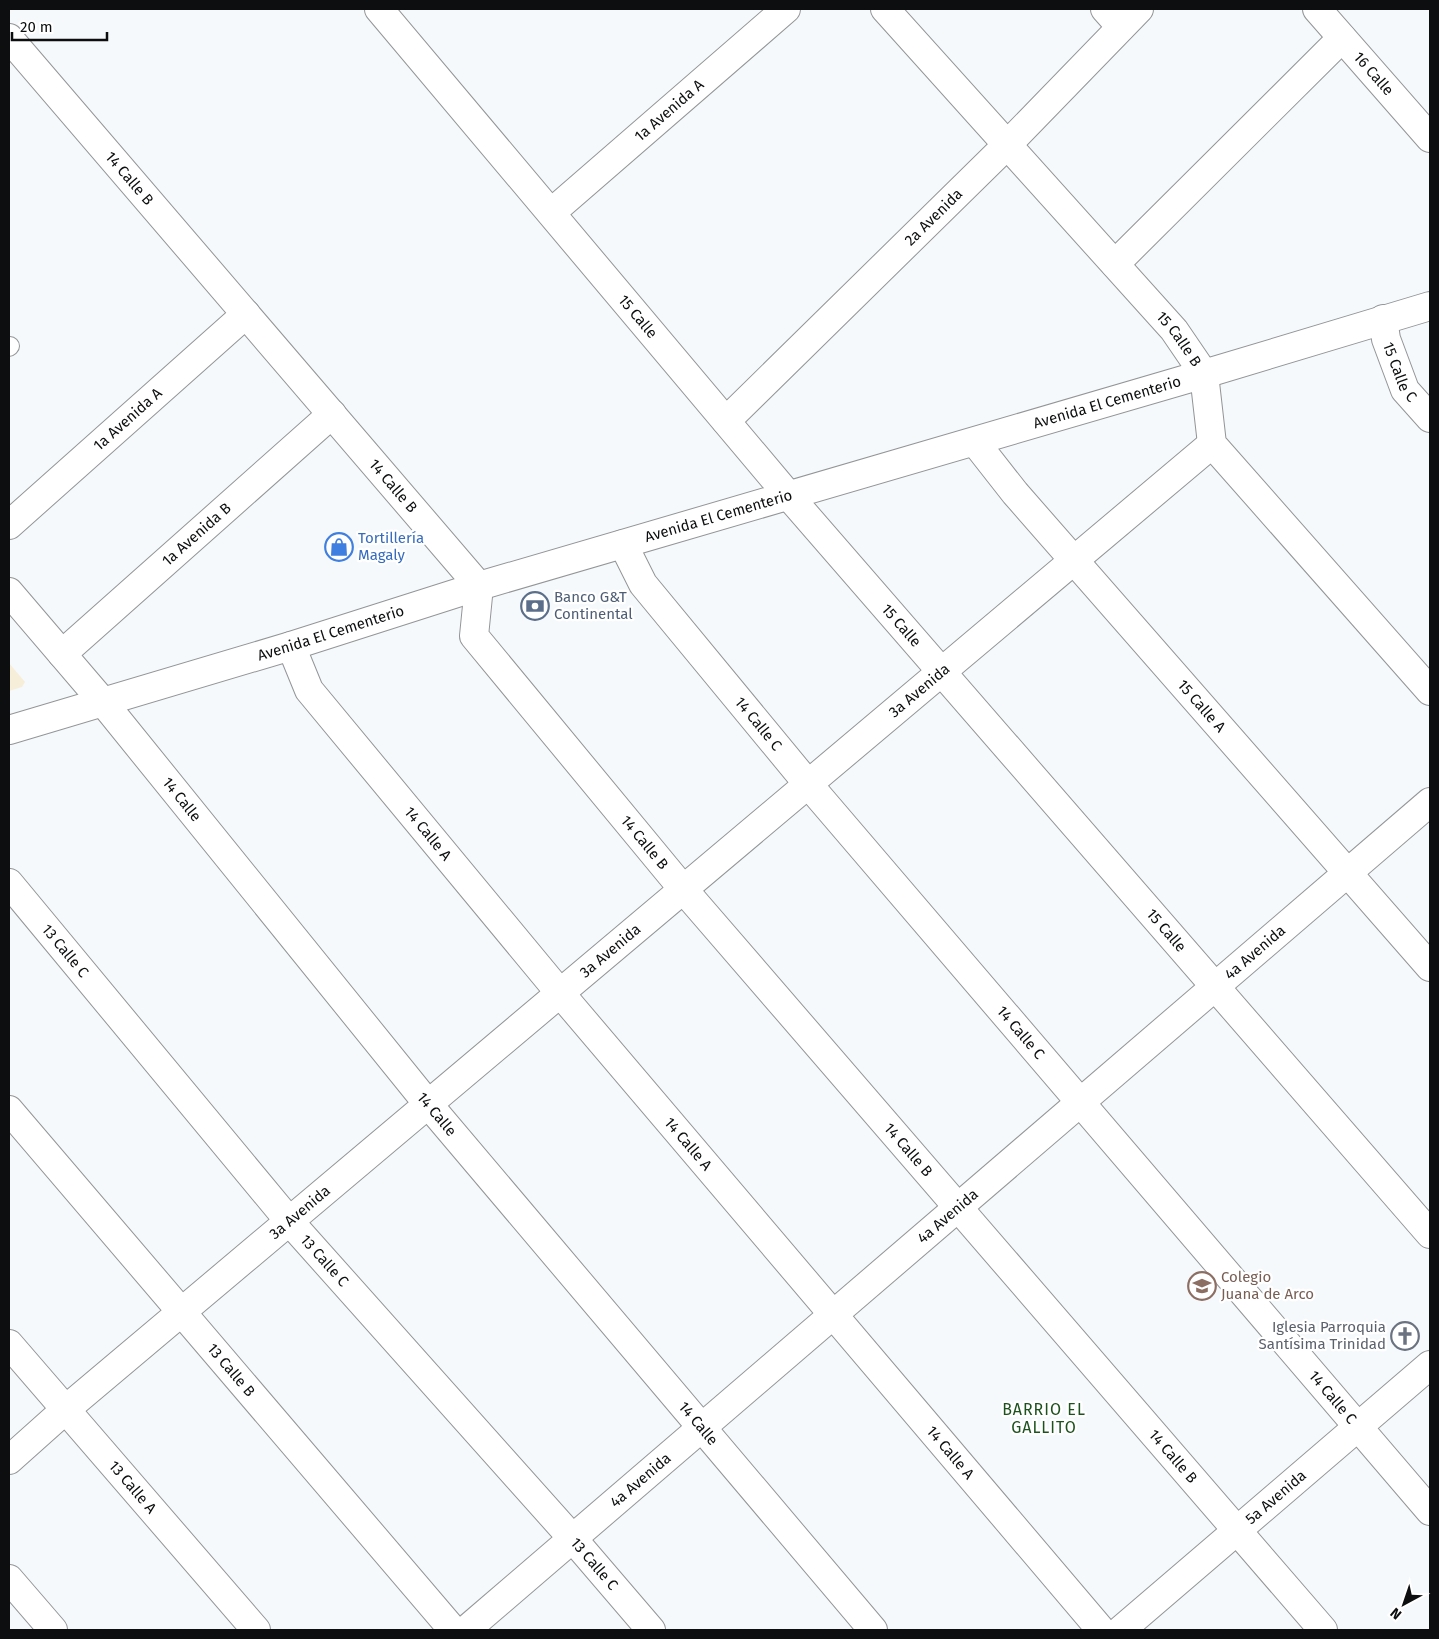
<svg xmlns="http://www.w3.org/2000/svg" width="1439" height="1639" font-family="'Fira Sans',sans-serif">
<style>
.education{fill:#f6eed8}
.lines{fill:none;stroke-linecap:round;stroke-linejoin:round}
.service-casing{stroke:#939597;stroke-width:20}
.minor-casing{stroke:#939597;stroke-width:30}
.secondary-casing{stroke:#939597;stroke-width:30}
.service{stroke:#fff;stroke-width:18}
.minor{stroke:#fff;stroke-width:28}
.secondary{stroke:#fff;stroke-width:28}
.labels{text-anchor:middle;dominant-baseline:central;stroke-width:4.5;stroke-linejoin:round;paint-order:stroke}
.street-label{font-size:15px;fill:#0d0e0f;stroke:#fff}
.shop-label{font-size:15px;fill:#366cbe;stroke:#fff;text-anchor:start}
.service-label{font-size:15px;fill:#4e5e75;stroke:#fff;text-anchor:start}
.education-label{font-size:15px;fill:#785e54;stroke:#fff;text-anchor:start}
.worship-label{font-size:15px;fill:#5b616d;stroke:#fff;text-anchor:end}
.neighbourhood-label{font-size:16px;letter-spacing:1px;fill:#1e521d;stroke:#fff}
</style>
<rect width="100%" height="100%" fill="#f6f9fb"/>
<!-- education -->
<path class="education" d="M9 663 25 682 22 687 9 691Z"/>
<g class="lines">
<defs>
<path id="service" d="M9 347 10 346"/>
<g id="minor">
<path id="s1" d="M379 9 788 495 1430 1234"/>
<path id="s2" d="M885 9 1174 330 1204 374 1212 444 1430 691"/>
<path d="M1105 9 1121 27"/>
<path id="s3" d="M1317 9 1430 138"/>
<path id="s4" d="M9 38 479 586 474 636 683 889 1323 1630"/>
<path id="s5" d="M552 212 786 9"/>
<path d="M1115 264 1342 38"/>
<path id="s6" d="M1383 319 1386 339 1405 390 1430 418"/>
<path id="s7" d="M726 421 1007 145 1139 9"/>
<path id="s8" d="M975 442 1015 493 1430 967"/>
<path id="s9" d="M9 525 246 314"/>
<path id="s10" d="M623 544 643 584 808 784 1430 1511"/>
<path id="s11" d="M9 592 103 702 428 1104 873 1630"/>
<path id="s12" d="M291 646 309 690 560 993 1101 1630"/>
<path id="s13" d="M62 654 332 414"/>
<path id="s14" d="M9 883 290 1222 573 1539 651 1630"/>
<path id="s15" d="M9 1110 453 1630"/>
<path id="s16" d="M9 1344 256 1630"/>
<path id="s17" d="M9 1460 65 1410 1212 444"/>
<path d="M9 1579 53 1630"/>
<path id="s18" d="M466 1630 1430 802"/>
<path id="s19" d="M1121 1630 1430 1365"/>
</g>
<g id="secondary">
<path id="s20" d="M9 730 291 646 479 586 1204 374 1430 306"/>
</g>
</defs>
<!-- service casing -->
<use href="#service" class="service-casing"/>
<!-- minor casing -->
<use href="#minor" class="minor-casing"/>
<!-- secondary casing -->
<use href="#secondary" class="secondary-casing"/>
<!-- service -->
<use href="#service" class="service"/>
<!-- minor -->
<use href="#minor" class="minor"/>
<!-- secondary -->
<use href="#secondary" class="secondary"/>
</g>
<!-- icons -->
<defs>
<symbol id="shop-ring" viewBox="-11 -11 22 22"><circle r="9.5" fill="#fff" stroke="#3f7fe0" stroke-width="1.5"/><path d="M-5-2.5h2.3a2.7 3.5 0 0 1 5.4 0H5L5.5 6h-11ZM-1.5-2.5h3a1.5 2.3 0 0 0-3 0Z" fill="#3f7fe0"/></symbol>
<symbol id="bank-ring" viewBox="-11 -11 22 22"><circle r="9.5" fill="#fff" stroke="#5c6f8a" stroke-width="1.5"/><path d="M-6-4H6V4H-6ZM0-2.3a2.3 2.3 0 1 0 0 4.6a2.3 2.3 0 1 0 0-4.6Z" fill="#5c6f8a"/></symbol>
<symbol id="school-ring" viewBox="-11 -11 22 22"><circle r="9.5" fill="#fff" stroke="#8d6e63" stroke-width="1.5"/><path d="M0-5L7-2L0 1L-7-2ZM-4 1L0 2.5L4 1V4Q0 6-4 4Z" fill="#8d6e63"/></symbol>
<symbol id="church-ring" viewBox="-11 -11 22 22"><circle r="9.5" fill="#fff" stroke="#6b7280" stroke-width="1.5"/><path d="M-1.2-6h2.4v3.5h3.3v2.4h-3.3V6h-2.4V-.1h-3.3v-2.4h3.3Z" fill="#6b7280"/></symbol>
</defs>
<g fill-rule="evenodd">
<use href="#shop-ring" x="323" y="531" width="32" height="32"/>
<use href="#bank-ring" x="519" y="590" width="32" height="32"/>
<use href="#school-ring" x="1186" y="1270" width="32" height="32"/>
<use href="#church-ring" x="1389" y="1320" width="32" height="32"/>
</g>
<g class="labels">
<!-- street labels -->
<g class="street-label">
<text stroke="none"><textPath href="#s3" startOffset="86">16 Calle</textPath></text>
<text stroke="none"><textPath href="#s5" startOffset="155">1a Avenida A</textPath></text>
<text stroke="none"><textPath href="#s4" startOffset="185">14 Calle B</textPath></text>
<text stroke="none"><textPath href="#s7" startOffset="291">2a Avenida</textPath></text>
<text stroke="none"><textPath href="#s1" startOffset="402">15 Calle</textPath></text>
<text stroke="none"><textPath href="#s2" startOffset="442">15 Calle B</textPath></text>
<text stroke="none"><textPath href="#s6" startOffset="56">15 Calle C</textPath></text>
<text stroke="none"><textPath href="#s20" startOffset="1146">Avenida El Cementerio</textPath></text>
<text stroke="none"><textPath href="#s9" startOffset="159">1a Avenida A</textPath></text>
<text stroke="none"><textPath href="#s4" startOffset="590">14 Calle B</textPath></text>
<text stroke="none"><textPath href="#s20" startOffset="741">Avenida El Cementerio</textPath></text>
<text stroke="none"><textPath href="#s13" startOffset="180">1a Avenida B</textPath></text>
<text stroke="none"><textPath href="#s1" startOffset="808">15 Calle</textPath></text>
<text stroke="none"><textPath href="#s20" startOffset="336">Avenida El Cementerio</textPath></text>
<text stroke="none"><textPath href="#s17" startOffset="1192">3a Avenida</textPath></text>
<text stroke="none"><textPath href="#s8" startOffset="348">15 Calle A</textPath></text>
<text stroke="none"><textPath href="#s10" startOffset="226">14 Calle C</textPath></text>
<text stroke="none"><textPath href="#s11" startOffset="270">14 Calle</textPath></text>
<text stroke="none"><textPath href="#s12" startOffset="234">14 Calle A</textPath></text>
<text stroke="none"><textPath href="#s4" startOffset="1040">14 Calle B</textPath></text>
<text stroke="none"><textPath href="#s1" startOffset="1212">15 Calle</textPath></text>
<text stroke="none"><textPath href="#s14" startOffset="88">13 Calle C</textPath></text>
<text stroke="none"><textPath href="#s17" startOffset="788">3a Avenida</textPath></text>
<text stroke="none"><textPath href="#s18" startOffset="1040">4a Avenida</textPath></text>
<text stroke="none"><textPath href="#s10" startOffset="631">14 Calle C</textPath></text>
<text stroke="none"><textPath href="#s11" startOffset="675">14 Calle</textPath></text>
<text stroke="none"><textPath href="#s12" startOffset="639">14 Calle A</textPath></text>
<text stroke="none"><textPath href="#s4" startOffset="1445">14 Calle B</textPath></text>
<text stroke="none"><textPath href="#s17" startOffset="382">3a Avenida</textPath></text>
<text stroke="none"><textPath href="#s18" startOffset="635">4a Avenida</textPath></text>
<text stroke="none"><textPath href="#s14" startOffset="492">13 Calle C</textPath></text>
<text stroke="none"><textPath href="#s15" startOffset="342">13 Calle B</textPath></text>
<text stroke="none"><textPath href="#s10" startOffset="1111">14 Calle C</textPath></text>
<text stroke="none"><textPath href="#s11" startOffset="1080">14 Calle</textPath></text>
<text stroke="none"><textPath href="#s12" startOffset="1044">14 Calle A</textPath></text>
<text stroke="none"><textPath href="#s4" startOffset="1850">14 Calle B</textPath></text>
<text stroke="none"><textPath href="#s18" startOffset="230">4a Avenida</textPath></text>
<text stroke="none"><textPath href="#s16" startOffset="189">13 Calle A</textPath></text>
<text stroke="none"><textPath href="#s19" startOffset="204">5a Avenida</textPath></text>
<text stroke="none"><textPath href="#s14" startOffset="898">13 Calle C</textPath></text>
</g>
<!-- shop labels -->
<g class="shop-label">
<text x="358" y="538">Tortillería<tspan x="358" dy="17">Magaly</tspan></text>
</g>
<!-- service labels -->
<g class="service-label">
<text x="554" y="597">Banco G&amp;T<tspan x="554" dy="17">Continental</tspan></text>
</g>
<!-- education labels -->
<g class="education-label">
<text x="1221" y="1277">Colegio<tspan x="1221" dy="17">Juana de Arco</tspan></text>
</g>
<!-- worship labels -->
<g class="worship-label">
<text x="1386" y="1327">Iglesia Parroquia<tspan x="1386" dy="17">Santísima Trinidad</tspan></text>
</g>
<!-- neighbourhood labels -->
<g class="neighbourhood-label">
<text x="1044" y="1409">BARRIO EL<tspan x="1044" dy="18">GALLITO</tspan></text>
</g>
</g>
<!-- border -->
<rect width="1439" height="1639" fill="none" stroke="#0d0e0f" stroke-width="20"/>
<!-- north arrow -->
<g transform="translate(1404 1604) rotate(220)" stroke="#ffffff" stroke-width="4" paint-order="stroke">
<path d="M0-4L9 19L0 12L-9 19Z" fill="#0d0e0f"/>
<text y="-8" font-size="14" font-weight="bold" text-anchor="middle" fill="#0d0e0f">N</text>
</g>
<!-- scale -->
<path d="M12 32v8h95v-8" fill="none" stroke="#0d0e0f" stroke-width="2.5"/>
<text x="20" y="32" font-size="15" fill="#0d0e0f" stroke="#ffffff" stroke-width="4" paint-order="stroke">20 m</text>
</svg>
